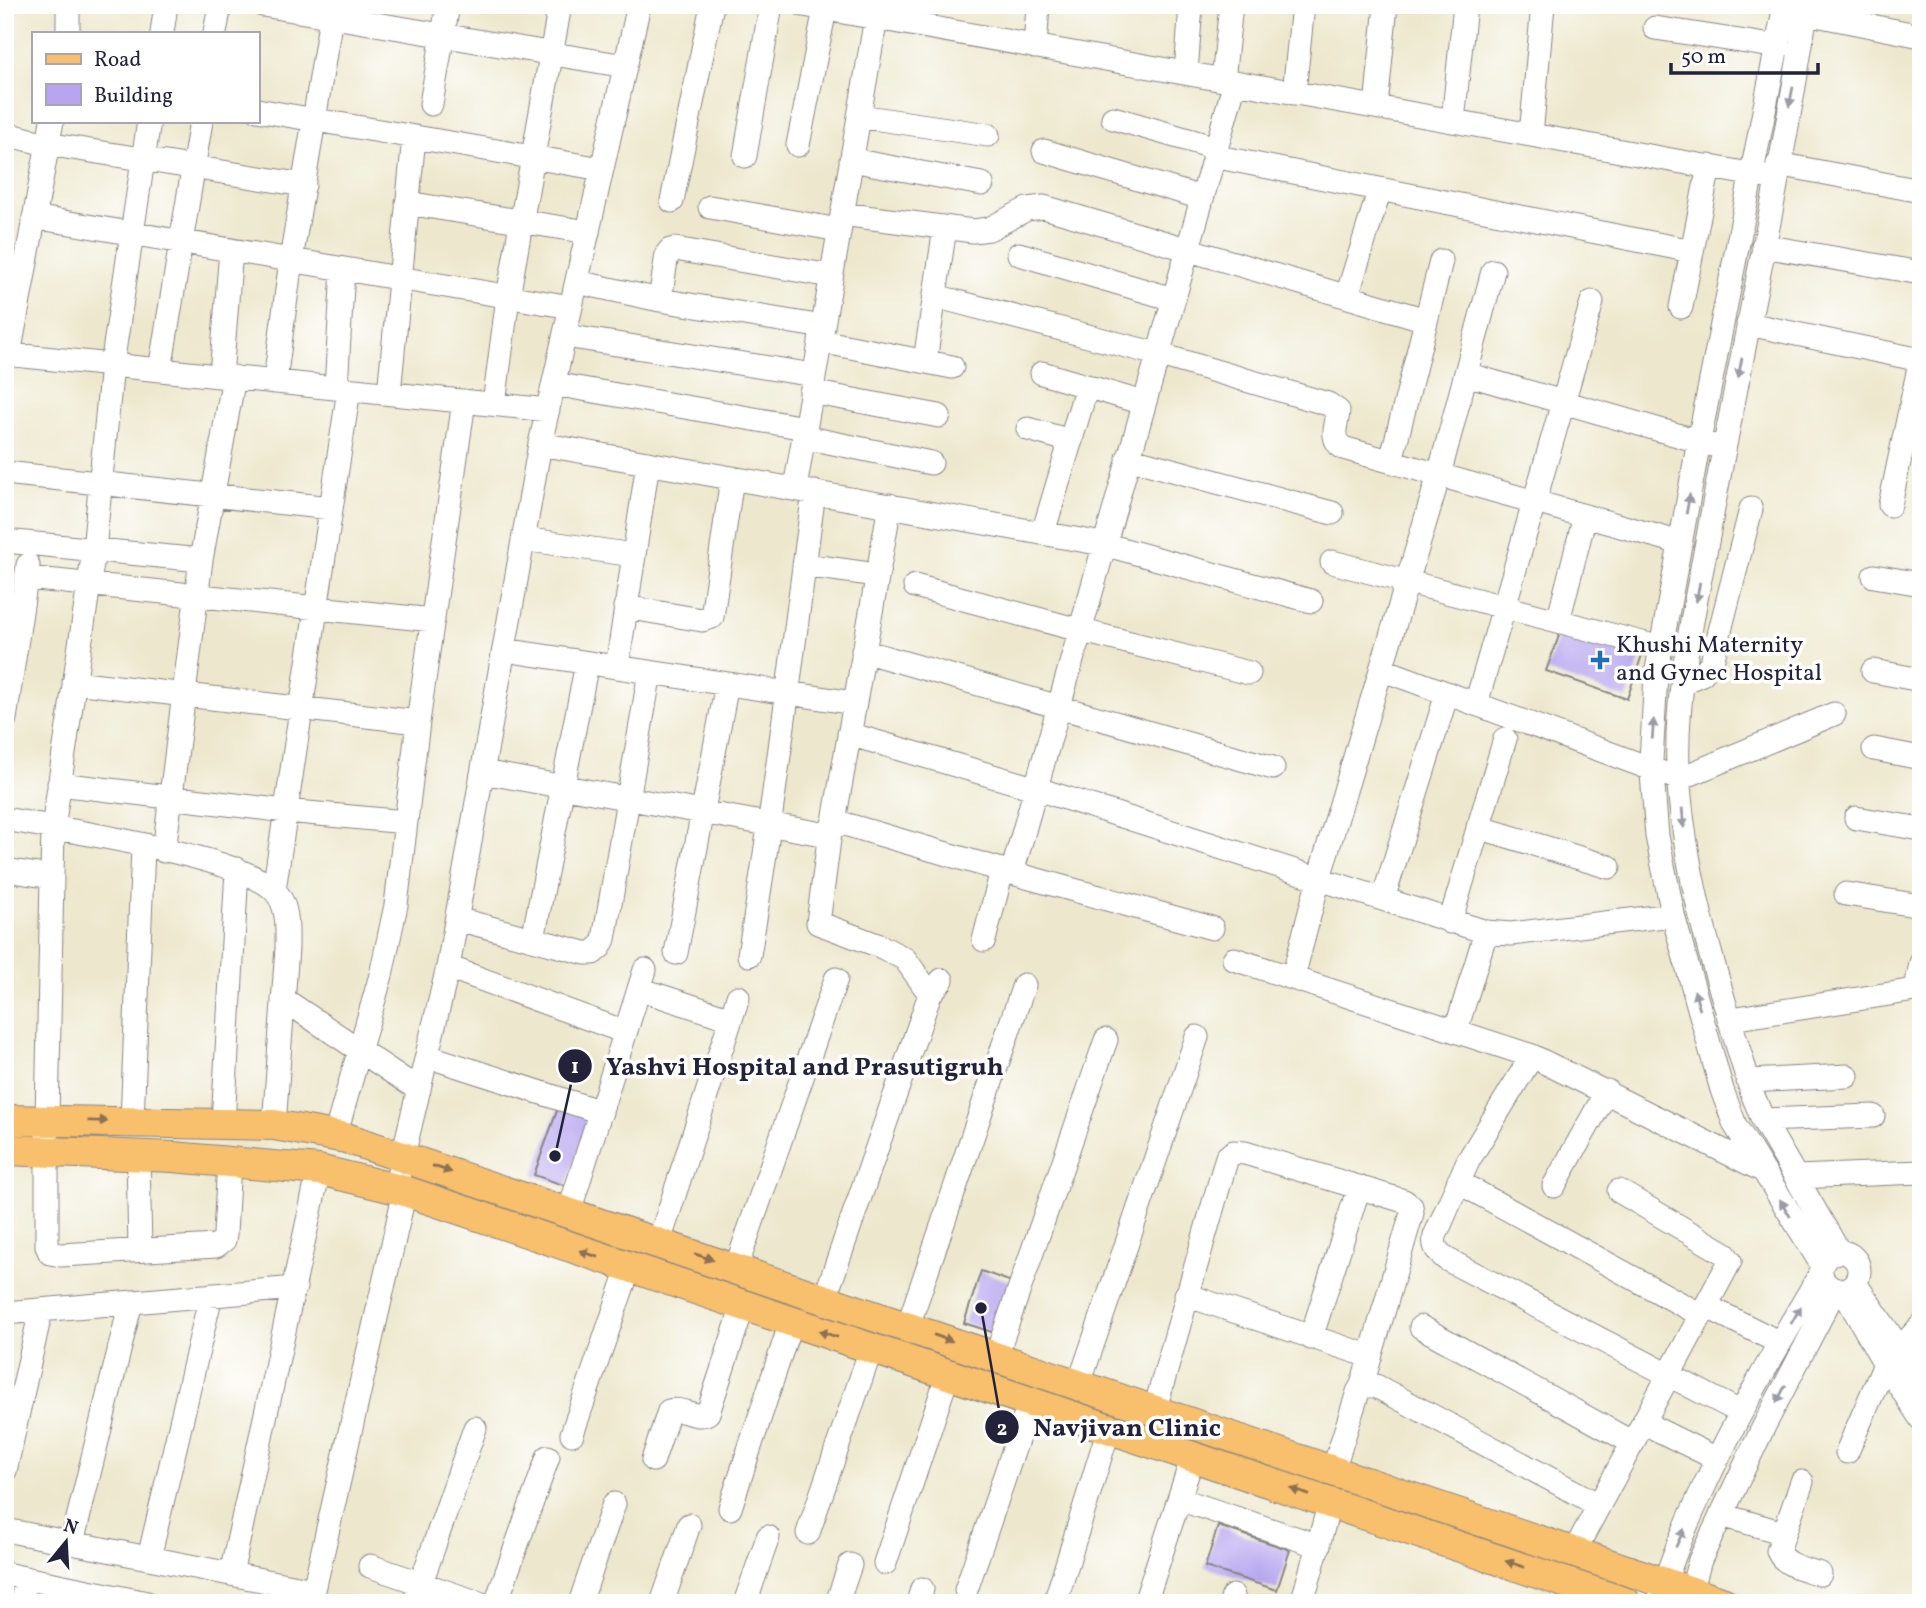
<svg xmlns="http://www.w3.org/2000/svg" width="1926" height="1608" font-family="Vollkorn,serif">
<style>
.building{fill:#b7a6ef}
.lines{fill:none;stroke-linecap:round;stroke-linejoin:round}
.minor-casing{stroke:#888584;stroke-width:25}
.major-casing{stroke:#888584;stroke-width:32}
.minor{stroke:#fff;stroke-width:23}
.major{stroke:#f8bf6c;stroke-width:30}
.oneway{fill:#9c9ca7}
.oneway2{fill:#8d7054}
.poi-dot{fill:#1f6fb2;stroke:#fff;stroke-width:2.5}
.labels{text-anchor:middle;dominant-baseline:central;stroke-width:7;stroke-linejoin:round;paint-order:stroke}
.poi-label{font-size:24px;fill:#22223b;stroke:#fff;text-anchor:start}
.leader{fill:none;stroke:#22223b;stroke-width:2.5}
.callout-dot{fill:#22223b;stroke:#fff;stroke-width:2.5}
.mark-label{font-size:21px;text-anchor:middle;font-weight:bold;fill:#fff}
.callout-label{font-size:26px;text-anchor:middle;font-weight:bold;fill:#22223b;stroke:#fff;stroke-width:7;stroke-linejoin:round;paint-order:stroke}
</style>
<rect width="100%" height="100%" fill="#fff"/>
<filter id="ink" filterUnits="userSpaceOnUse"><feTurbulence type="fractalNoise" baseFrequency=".0143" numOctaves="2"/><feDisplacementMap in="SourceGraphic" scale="14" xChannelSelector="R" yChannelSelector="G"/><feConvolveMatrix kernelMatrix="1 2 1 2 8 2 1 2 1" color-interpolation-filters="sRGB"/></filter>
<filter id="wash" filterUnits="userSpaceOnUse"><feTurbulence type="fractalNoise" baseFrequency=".00686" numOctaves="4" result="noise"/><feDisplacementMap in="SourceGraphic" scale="28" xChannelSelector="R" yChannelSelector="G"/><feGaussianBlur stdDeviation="1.57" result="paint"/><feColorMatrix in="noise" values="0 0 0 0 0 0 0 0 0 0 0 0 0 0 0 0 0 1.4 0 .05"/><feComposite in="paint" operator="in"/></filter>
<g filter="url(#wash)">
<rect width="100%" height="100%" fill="#ede8cd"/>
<g id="blocks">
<!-- building -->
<path class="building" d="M1563 625 1643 652 1627 699 1546 671Z
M558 1108 590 1119 566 1186 534 1175Z
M981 1271 1012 1282 995 1333 964 1323Z
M1218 1526 1290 1550 1277 1590 1205 1567Z"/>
</g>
</g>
<g filter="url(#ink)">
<use href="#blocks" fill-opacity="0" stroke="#888584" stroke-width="2"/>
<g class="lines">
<defs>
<path id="minor" d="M263 5 625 66
M804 5 1766 177
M1785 5 1699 441 1656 675 1651 761 1657 836 1674 919 1722 1090 1735 1125 1822 1265
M1807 5C1781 181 1740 356 1709 531 1695 609 1675 689 1678 768 1683 879 1720 988 1752 1093L1763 1120 1839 1252
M1806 13 1921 36
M1655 28 1779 47
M68 33V5
M162 33 166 5
M215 33 220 5
M1035 47 1038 5
M1186 73 1191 5
M1223 80 1231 5
M1294 93 1303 5
M431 104 448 5
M1376 107 1386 5
M257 110 602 169
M859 116 988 135
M1113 118 1216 148
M149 121 112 365 94 550 53 828 47 1120V1246L50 1253 61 1255 216 1246 224 1240 225 1234 229 1162
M1453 121 1465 5
M5 134 47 144 304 185
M1531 135 1543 5
M798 145 825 9
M1044 151 1202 198
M745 156 771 5
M1213 156 1692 251
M851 160 982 184
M1778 164 1921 191
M672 201 712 5
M407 203 588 232
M710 207 839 230
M842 214 973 231 989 229 1027 209 1044 207 1426 320
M34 217 571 307
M1763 246 1921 273
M1019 254 1173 299
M577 282 660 300 823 327
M935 296 1157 354 1328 404 1338 411C1337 426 1329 438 1343 448L1681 543
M1347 296 1380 189
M660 300 667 254 670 250 675 249 831 276
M1681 307 1709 166
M1748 324 1921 360
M565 336 814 375
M820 341 952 367
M5 354 548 410
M9 355 52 121
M925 361 945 228
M160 370 201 121
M1042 373 1143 403
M1466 374 1712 445
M221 376 231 250
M275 381 291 260 333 5
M554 384 805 428
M336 388 343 269
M811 392 939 416
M389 393 414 137
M494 404 508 297 560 5
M1028 429 1071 441
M804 437 931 463
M540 444 1103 544 1311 601
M1128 458 1332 513
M1391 461 1441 261
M5 473 331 508
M795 488 876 18
M1890 505 1921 358
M1043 533 1087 386
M524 539 633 555
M5 541 201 560
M1332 562 1661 648
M804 565 877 575
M1874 576 1921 584
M27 578 433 620
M915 586 1079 630 1249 673
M625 607 702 620 712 617 732 478
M1558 621 1585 516
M504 650 854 703
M863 651 1273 768
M617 667 648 463
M1381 669 1679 779 1834 714
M1873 671 1921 680
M74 682 418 722
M1683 682 1702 674 1712 662 1751 509
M1476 704 1592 302
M5 719 28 565
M849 734 1034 788 1486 932 1511 934 1673 915
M1874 749 1921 758
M483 772 822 834 830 832 834 821 890 505
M59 784 286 811 406 822
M1856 818 1921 829
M5 819C59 829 242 856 275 891 289 906 287 929 287 948L274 1125
M834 821 1012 873 1212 928
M1478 827 1609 867
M830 832 818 923 880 946 905 959 930 994
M164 851 201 560 234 377
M5 870 52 877
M1012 873 1235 82
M274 890 349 389
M1846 894 1921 906
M1383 899 1447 694
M457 919 585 953H593L600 947 604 939 650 672
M1450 922 1505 739
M533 939 587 663
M984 940 1002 871
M676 953 727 684
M749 955C775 801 793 646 814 492
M1234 959 1532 1056 1762 1170
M448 967 625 1032
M1293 977 1319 878 1439 475 1493 271
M639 989 731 1019
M1916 989 1921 963
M283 999 419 1090
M1731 1019 1921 989
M1456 1030 1486 932
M427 1056 601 1112
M1532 1056 1468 1161 1435 1236C1433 1247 1437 1251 1446 1259L1740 1412
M1748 1081 1847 1076
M1763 1120 1873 1116
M132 1122 143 846
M223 1124 237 869
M335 1136 381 975 396 905 418 722 464 401
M138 1155 140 1250
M1796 1177 1921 1172
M1458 1182 1701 1315
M1554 1186 1607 1091
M395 1189 448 967 540 444 639 5
M569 1212 645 970
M659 1242 738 997
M1821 1271a19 19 0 1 1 38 0a19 19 0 1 1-38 0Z
M736 1268 836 979
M1855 1283 1921 1380
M1843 1290 1885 1364 1921 1419
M1186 1295 1369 1356
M825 1298 930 994 942 980
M1706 1306 1780 1343
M5 1313 295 1288
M908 1326 1024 985
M1421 1327 1633 1443
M1311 1338 1359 1187
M1900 1348 1921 1326
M996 1356 1106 1040
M1079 1384 1197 1037
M1155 1409 1227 1157 1233 1152 1245 1153 1404 1201 1411 1206 1412 1213 1362 1385
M1644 1423 1717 1459
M572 1434 629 1268
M1847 1452 1885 1364
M653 1460 669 1411C683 1407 696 1420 708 1413L743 1306
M1333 1470 1358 1392 1362 1385 1376 1386 1599 1505
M5 1471 41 1310
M1802 1482 1778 1551C1784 1566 1805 1569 1820 1574
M1179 1499 1319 1546
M730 1508 791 1322
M1721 1515 1784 1533
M5 1530 313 1590
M808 1533 871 1349
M72 1543 131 1302
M1574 1552 1730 1261 1724 1253 1619 1191
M149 1558 211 1295
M885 1563 948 1374
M370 1566 479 1603
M5 1574 147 1603
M231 1574 319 1170
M966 1590 1030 1402
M22 1603 26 1578
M311 1603 405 1191
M414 1603 475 1428
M496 1603 548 1457
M580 1603 614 1504
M662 1603 689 1525
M745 1603 768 1537
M837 1603 850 1565
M918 1603 922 1589
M1055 1603 1109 1428
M1145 1603 1193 1456
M1231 1603 1233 1596
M1302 1603 1330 1502
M1659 1603C1669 1564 1684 1529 1701 1493 1736 1417 1778 1345 1821 1273
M1688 1603 1700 1560 1764 1426 1835 1290"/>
<path id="major" d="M5 1120 274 1125 346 1138 1724 1603
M5 1150 173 1157 319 1170 405 1191 1626 1603"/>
</defs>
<!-- minor casing -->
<use href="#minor" class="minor-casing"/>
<!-- major casing -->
<use href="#major" class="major-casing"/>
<!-- minor -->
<use href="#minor" class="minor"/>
<!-- major -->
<use href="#major" class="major"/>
</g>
<!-- one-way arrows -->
<defs><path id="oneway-solid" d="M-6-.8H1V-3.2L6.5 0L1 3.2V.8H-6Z" transform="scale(1.75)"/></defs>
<g class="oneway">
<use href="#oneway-solid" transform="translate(1791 97) rotate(101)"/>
<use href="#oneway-solid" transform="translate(1740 368) rotate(101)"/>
<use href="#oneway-solid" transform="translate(1688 504) rotate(-80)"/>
<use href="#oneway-solid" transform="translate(1698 592) rotate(100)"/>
<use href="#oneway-solid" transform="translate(1653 729) rotate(-86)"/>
<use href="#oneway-solid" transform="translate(1683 818) rotate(85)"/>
<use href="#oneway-solid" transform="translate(1697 1000) rotate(-106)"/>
<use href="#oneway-solid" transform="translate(1785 1208) rotate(-121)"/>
<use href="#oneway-solid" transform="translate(1796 1315) rotate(-60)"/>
<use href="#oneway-solid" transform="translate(1781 1394) rotate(117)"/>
<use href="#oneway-solid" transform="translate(1680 1538) rotate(-65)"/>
</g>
<g class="oneway2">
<use href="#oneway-solid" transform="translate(98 1121) rotate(1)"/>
<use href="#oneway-solid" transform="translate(442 1169) rotate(19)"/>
<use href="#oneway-solid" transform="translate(589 1254) rotate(-161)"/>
<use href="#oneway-solid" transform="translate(704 1257) rotate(19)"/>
<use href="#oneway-solid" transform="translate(828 1334) rotate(-162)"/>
<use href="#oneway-solid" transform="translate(943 1338) rotate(19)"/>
<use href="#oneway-solid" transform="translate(1300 1492) rotate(-161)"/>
<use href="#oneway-solid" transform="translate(1515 1564) rotate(-162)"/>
</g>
</g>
<!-- markers -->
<path class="poi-dot" d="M1596.5 649.5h7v7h7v7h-7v7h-7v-7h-7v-7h7z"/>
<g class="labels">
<!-- poi labels -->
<g class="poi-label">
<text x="1616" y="646">Khushi Maternity<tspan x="1616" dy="28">and Gynec Hospital</tspan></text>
</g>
</g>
<!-- callouts -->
<path class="leader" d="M555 1156L575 1066M981 1308L1002 1427"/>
<g class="callout-dot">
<circle cx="555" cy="1156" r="7"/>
<circle cx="981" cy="1308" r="7"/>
<circle cx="575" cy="1066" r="18"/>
<circle cx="1002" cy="1427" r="18"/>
</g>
<g class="mark-label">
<text x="575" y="1073">1</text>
<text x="1002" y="1435">2</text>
</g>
<g class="callout-label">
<text x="805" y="1075">Yashvi Hospital and Prasutigruh</text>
<text x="1127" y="1436">Navjivan Clinic</text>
</g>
<!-- margin -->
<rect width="1926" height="1608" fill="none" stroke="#fff" stroke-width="28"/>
<!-- legend -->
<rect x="32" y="32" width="228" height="91" fill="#ffffff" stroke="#a7a7b1" stroke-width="2"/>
<rect x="46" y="54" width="35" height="10" fill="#f8bf6c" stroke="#a7a7b1" stroke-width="2"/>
<text x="94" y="66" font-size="21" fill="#22223b">Road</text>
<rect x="46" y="84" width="35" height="21" fill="#b7a6ef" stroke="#a7a7b1" stroke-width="2"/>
<text x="94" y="102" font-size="21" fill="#22223b">Building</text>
<!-- north arrow -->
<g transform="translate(66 1542) rotate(18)" stroke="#ffffff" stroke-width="5" paint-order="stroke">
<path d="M0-5L12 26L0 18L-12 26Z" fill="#22223b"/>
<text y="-10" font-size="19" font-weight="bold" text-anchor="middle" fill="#22223b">N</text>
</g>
<!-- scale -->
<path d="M1671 63v10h147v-10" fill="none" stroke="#22223b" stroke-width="3.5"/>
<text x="1681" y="63" font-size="21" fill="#22223b" stroke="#ffffff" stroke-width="5" paint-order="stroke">50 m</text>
</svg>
